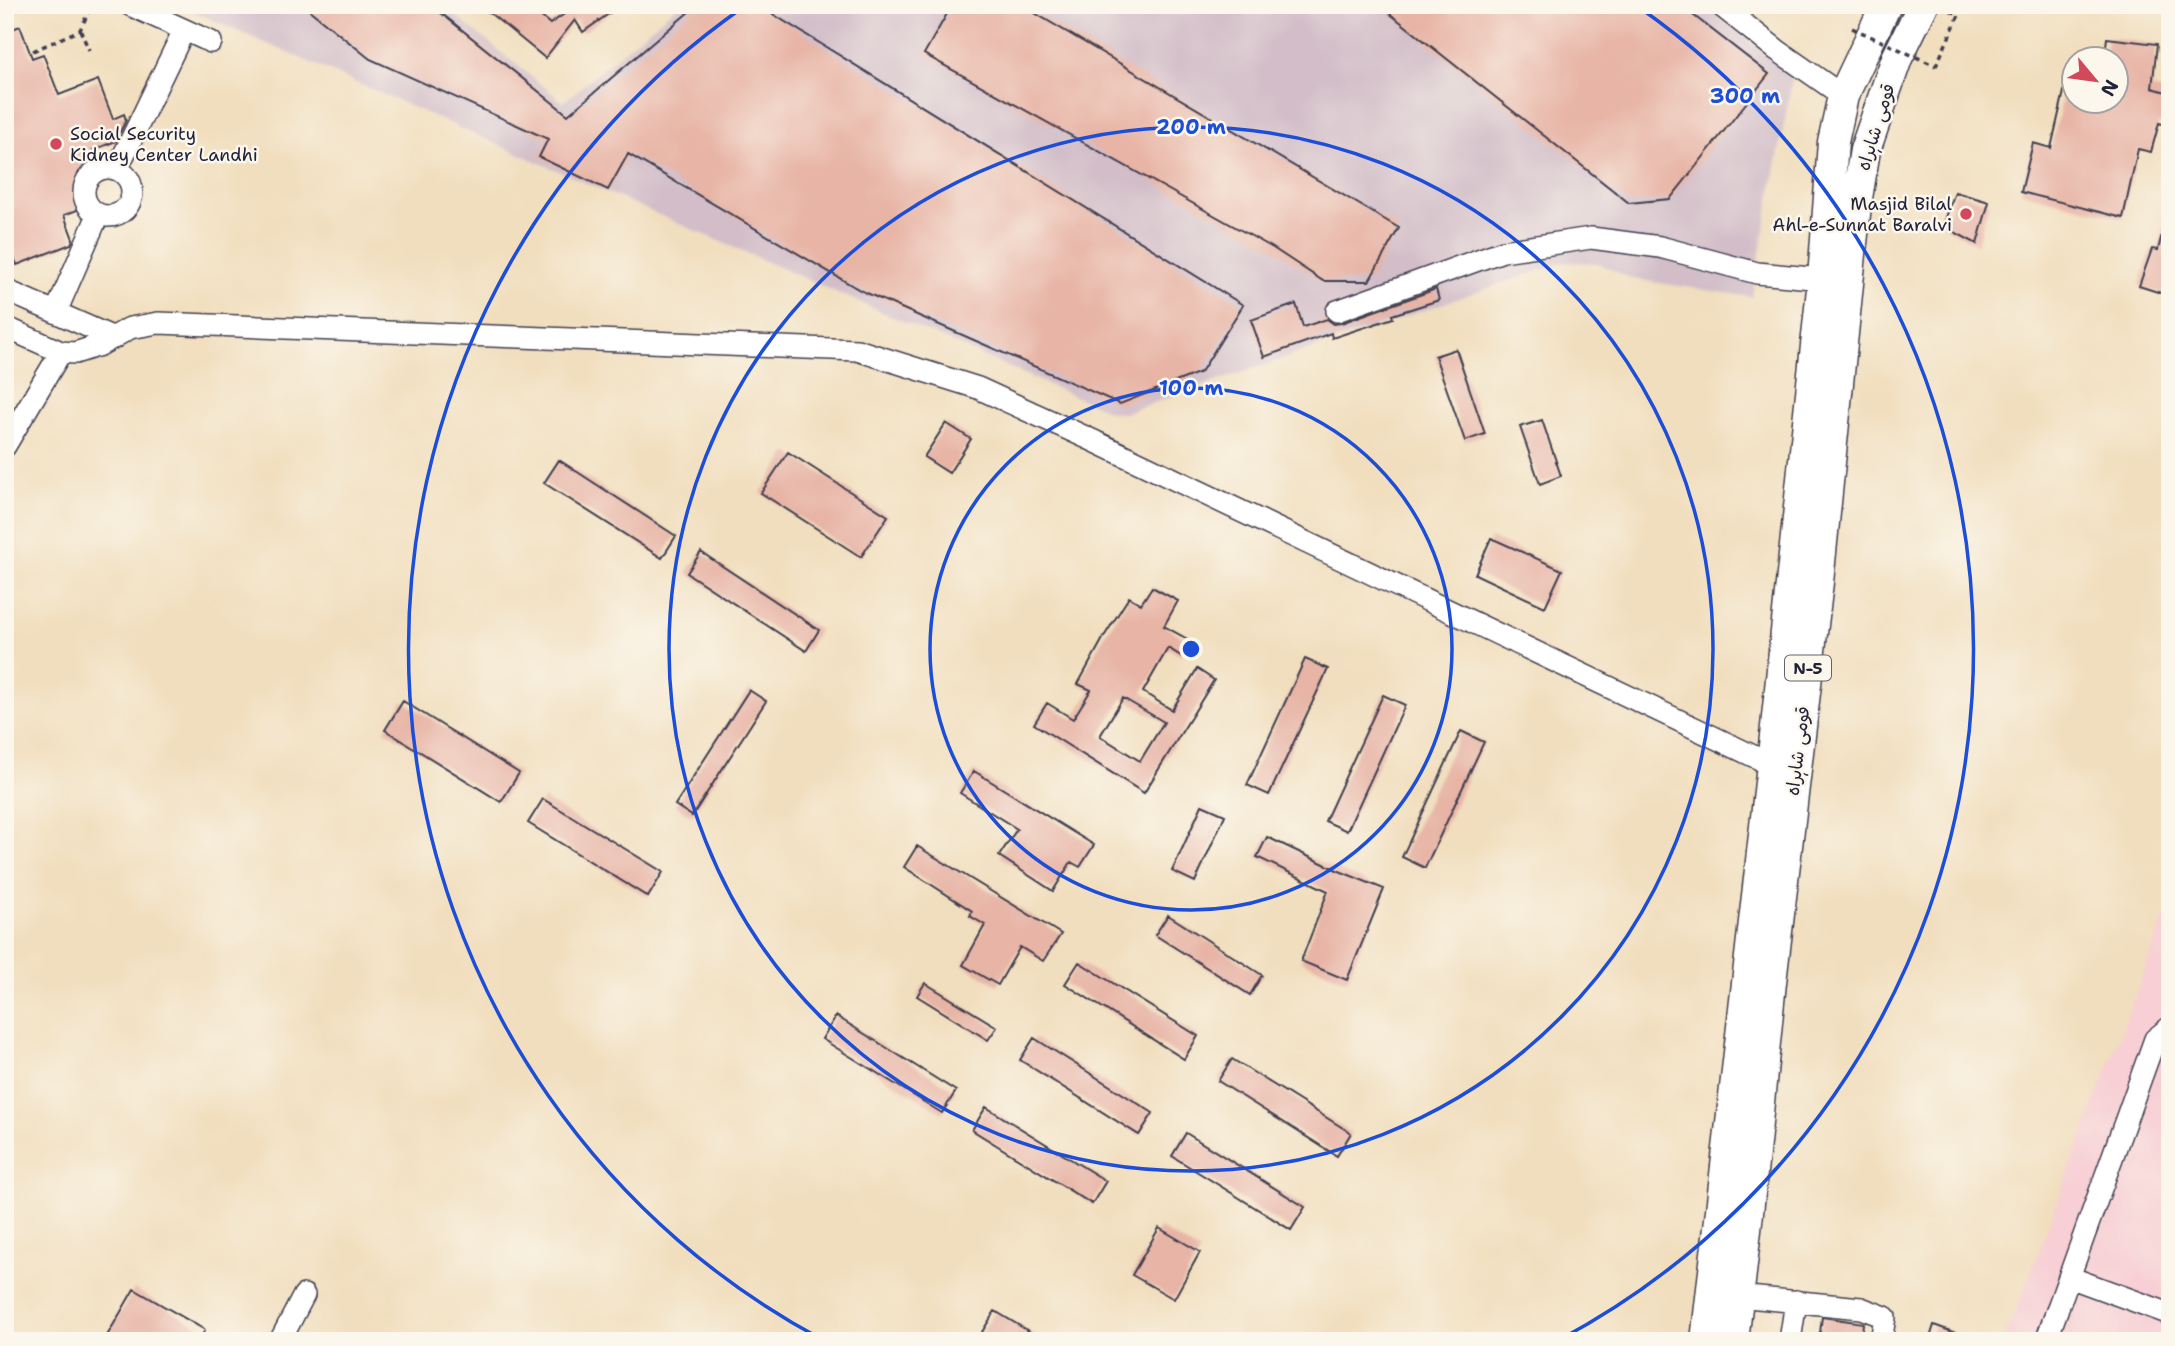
<svg xmlns="http://www.w3.org/2000/svg" width="2175" height="1346" font-family="'Shantell Sans','Playpen Sans Arabic',sans-serif">
<style>
.built{fill:#f7cfd4}
.industrial{fill:#d2bdc8}
.building{fill:#e7b4a5;fill-rule:evenodd}
.lines{fill:none;stroke-linecap:round;stroke-linejoin:round}
.minor-casing{stroke:#413e4f;stroke-width:24}
.highway-casing{stroke:#413e4f;stroke-width:33}
.path{stroke:#413e4f;stroke-width:3.5;stroke-dasharray:5 5;stroke-linecap:butt}
.minor{stroke:#fff;stroke-width:21}
.highway{stroke:#fff;stroke-width:30}
.path-bridge{stroke:#413e4f;stroke-width:3.5;stroke-dasharray:5 5;stroke-linecap:butt}
.ring{fill:none;stroke:#1d4ed8;stroke-width:3.5}
.poi-dot{fill:#d1495b;stroke:#fbf7ec;stroke-width:2.5}
.labels{text-anchor:middle;dominant-baseline:central;stroke-width:5;stroke-linejoin:round;paint-order:stroke}
.shield{fill:#fbf7ec;stroke:#636270;stroke-width:2}
.shield-label{font-size:16px;font-weight:bold;fill:#22223b}
.street-label{font-size:18px;fill:#22223b;stroke:#fbf7ec}
.poi-label{font-size:18px;fill:#22223b;stroke:#fbf7ec;text-anchor:start}
.centre{fill:#1d4ed8;stroke:#fbf7ec;stroke-width:3.5}
.ring-label{font-size:21px;text-anchor:middle;font-weight:bold;fill:#1d4ed8;stroke:#fbf7ec;stroke-width:5;stroke-linejoin:round;paint-order:stroke}
</style>
<rect width="100%" height="100%" fill="#fbf7ec"/>
<filter id="ink" filterUnits="userSpaceOnUse"><feTurbulence type="fractalNoise" baseFrequency=".0143" numOctaves="2"/><feDisplacementMap in="SourceGraphic" scale="14" xChannelSelector="R" yChannelSelector="G"/><feConvolveMatrix kernelMatrix="1 2 1 2 8 2 1 2 1" color-interpolation-filters="sRGB"/></filter>
<filter id="wash" filterUnits="userSpaceOnUse"><feTurbulence type="fractalNoise" baseFrequency=".00686" numOctaves="4" result="noise"/><feDisplacementMap in="SourceGraphic" scale="28" xChannelSelector="R" yChannelSelector="G"/><feGaussianBlur stdDeviation="1.57" result="paint"/><feColorMatrix in="noise" values="0 0 0 0 0 0 0 0 0 0 0 0 0 0 0 0 0 1.4 0 .05"/><feComposite in="paint" operator="in"/></filter>
<g filter="url(#wash)">
<rect width="100%" height="100%" fill="#f1debe"/>
<!-- built -->
<path class="built" d="M2170 903V1341H2003L2021 1298Z"/>
<!-- industrial -->
<path class="industrial" d="M178 5H442L563 102 678 5H1704L1793 75 1752 297 1632 279 1598 263 1564 262 1124 413 1111 412Z"/>
<g id="blocks">
<!-- building -->
<path class="building" d="M303 5H431L568 115 697 5H758L1243 305 1201 372 1120 404 860 290 628 154 608 190 539 157 548 139 370 59Z
M480 5H527L550 24 577 5H621L583 32 575 20 545 58Z
M952 5H1021L1399 228 1369 281H1323L1273 248 924 54Z
M1379 5H1680L1769 74 1670 199 1629 203Z
M20 26 32 58 43 54 59 95 98 80 113 119 124 114 126 120 120 132 118 133 116 141 93 150 99 164 88 170 78 181 75 193 80 209 64 215 73 239 71 244 17 265 5 235V136L12 133 5 114V32Z
M2107 38 2157 44 2152 88 2170 93V126L2159 123 2151 152 2138 149 2123 218 2021 192 2033 143 2051 148 2068 74 2074 75V102H2116V60H2104Z
M1955 192 1989 202 1977 244 1943 226Z
M2165 222 2170 223V296L2139 286 2152 249 2158 250Z
M1436 289 1439 300 1392 315 1393 318 1332 338 1331 333 1264 357 1251 320 1296 304 1303 327 1327 319 1334 324 1341 323Z
M1456 349 1485 434 1465 441 1435 356Z
M1542 420 1561 476 1540 484 1520 427Z
M946 423 971 439 949 473 924 457Z
M788 452 888 516 861 557 761 493Z
M559 460 676 536 662 558 544 483Z
M1491 538 1562 570 1545 607 1475 574Z
M701 552 819 630 806 651 687 573Z
M1152 587 1178 601 1164 626 1189 640 1181 656 1168 648 1143 692 1172 710 1197 669 1214 680 1144 793 1034 724 1047 703 1073 719 1091 690 1078 684 1105 635 1129 597 1141 604ZM1123 698 1164 722 1140 761 1100 736Z
M1305 659 1328 669 1269 795 1247 785Z
M749 690 766 701 692 816 675 805Z
M1383 695 1405 705 1347 831 1325 821Z
M403 701 519 773 501 802 385 730Z
M1461 731 1484 742 1425 868 1402 857Z
M974 771 1094 845 1080 867 1071 862 1053 891 999 856 1017 829 960 793Z
M543 799 663 872 648 897 528 823Z
M1202 805 1225 815 1195 882 1172 871Z
M1267 837 1337 870 1384 889 1347 980 1301 961 1328 891 1257 857Z
M917 846 1061 934 1043 961 1020 947 998 985 963 965 985 925 970 916 972 911 904 867Z
M1168 915 1262 975 1250 995 1155 935Z
M1079 962 1198 1036 1184 1059 1065 984Z
M925 983 997 1027 988 1040 917 996Z
M836 1016 956 1091 942 1113 822 1039Z
M1034 1038 1153 1113 1139 1135 1020 1060Z
M1232 1059 1351 1133 1337 1156 1218 1081Z
M986 1107 1106 1181 1092 1204 972 1130Z
M1186 1133 1305 1207 1291 1230 1172 1156Z
M1159 1228 1200 1252 1174 1299 1132 1275Z
M134 1289 205 1330 199 1341H104Z
M995 1311 1045 1341H997L982 1332Z
M1822 1317 1863 1323 1861 1341H1819Z
M1934 1325 1972 1339 1971 1341H1929Z"/>
</g>
</g>
<g filter="url(#ink)">
<use href="#blocks" fill-opacity="0" stroke="#413e4f" stroke-width="2"/>
<g class="lines">
<defs>
<path id="minor" d="M130 5 211 42
M1720 5 1777 50 1843 96
M84 192a24 24 0 1 1 48 0a24 24 0 1 1-48 0Z
M117 169 184 30
M5 290 114 338
M1337 311 1503 251 1591 238 1660 247 1757 273 1823 279
M56 312 98 215
M5 327 61 352 75 353 100 345 130 328 158 323 857 350 978 388 1094 441 1772 765
M5 446 61 352
M2069 1277 2170 1314
M1738 1296 1861 1308 1885 1317 1881 1341
M280 1341 304 1295
M1790 1341 1796 1301
M2046 1341 2155 1039 2170 1027"/>
<path id="highway" d="M1706 1341 1772 765 1823 279 1833 142 1843 96 1886 5
M1733 1341 1748 1213 1771 982 1818 582 1856 204 1865 150 1897 58 1923 5"/>
</defs>
<!-- minor casing -->
<use href="#minor" class="minor-casing"/>
<!-- highway casing -->
<use href="#highway" class="highway-casing"/>
<!-- path -->
<path class="path" d="M80 30 89 50
M33 51 80 30 92 5
M1936 66 1959 15 1946 8
M5 263 8 262"/>
<!-- minor -->
<use href="#minor" class="minor"/>
<!-- highway -->
<use href="#highway" class="highway"/>
<!-- path-bridge -->
<path class="path-bridge" d="M1852 28 1936 66"/>
</g>
</g>
<!-- distance rings -->
<g class="ring">
<circle cx="1191" cy="649" r="261"/>
<circle cx="1191" cy="649" r="522"/>
<path d="M823 1340A783 783 0 0 1 742 8M1640 8A783 783 0 0 1 1559 1340"/>
</g>
<!-- markers -->
<g class="poi-dot">
<circle cx="56" cy="144" r="7"/>
<circle cx="1966" cy="214" r="7"/>
</g>
<g class="labels">
<!-- shield labels -->
<rect class="shield" x="1785" y="655.5" width="46" height="25" rx="5"/>
<g class="shield-label">
<text x="1808" y="668">N-5</text>
</g>
<!-- street labels -->
<g class="street-label">
<text transform="translate(1876 127) rotate(-73)">قومی شاہراہ</text>
<text transform="translate(1798 751) rotate(-83)">قومی شاہراہ</text>
</g>
<!-- poi labels -->
<g class="poi-label">
<text x="70" y="134">Social Security<tspan x="70" dy="21">Kidney Center Landhi</tspan></text>
<text x="1952" y="204" text-anchor="end">Masjid Bilal<tspan x="1952" dy="21">Ahl-e-Sunnat Baralvi</tspan></text>
</g>
</g>
<circle cx="1191" cy="649" r="10" class="centre"/>
<g class="ring-label">
<text x="1745" y="103">300 m</text>
<text x="1191" y="134">200 m</text>
<text x="1191" y="395">100 m</text>
</g>
<!-- margin -->
<rect width="2175" height="1346" fill="none" stroke="#fbf7ec" stroke-width="28"/>
<!-- north arrow -->
<g transform="translate(2095 80) rotate(119)"><circle r="33" fill="#fbf7ec" stroke="#a4a2a5" stroke-width="2"/>
<path d="M0-5L12 26L0 18L-12 26Z" fill="#d1495b"/>
<text y="-10" font-size="19" font-weight="bold" text-anchor="middle" fill="#22223b">N</text>
</g>
</svg>
